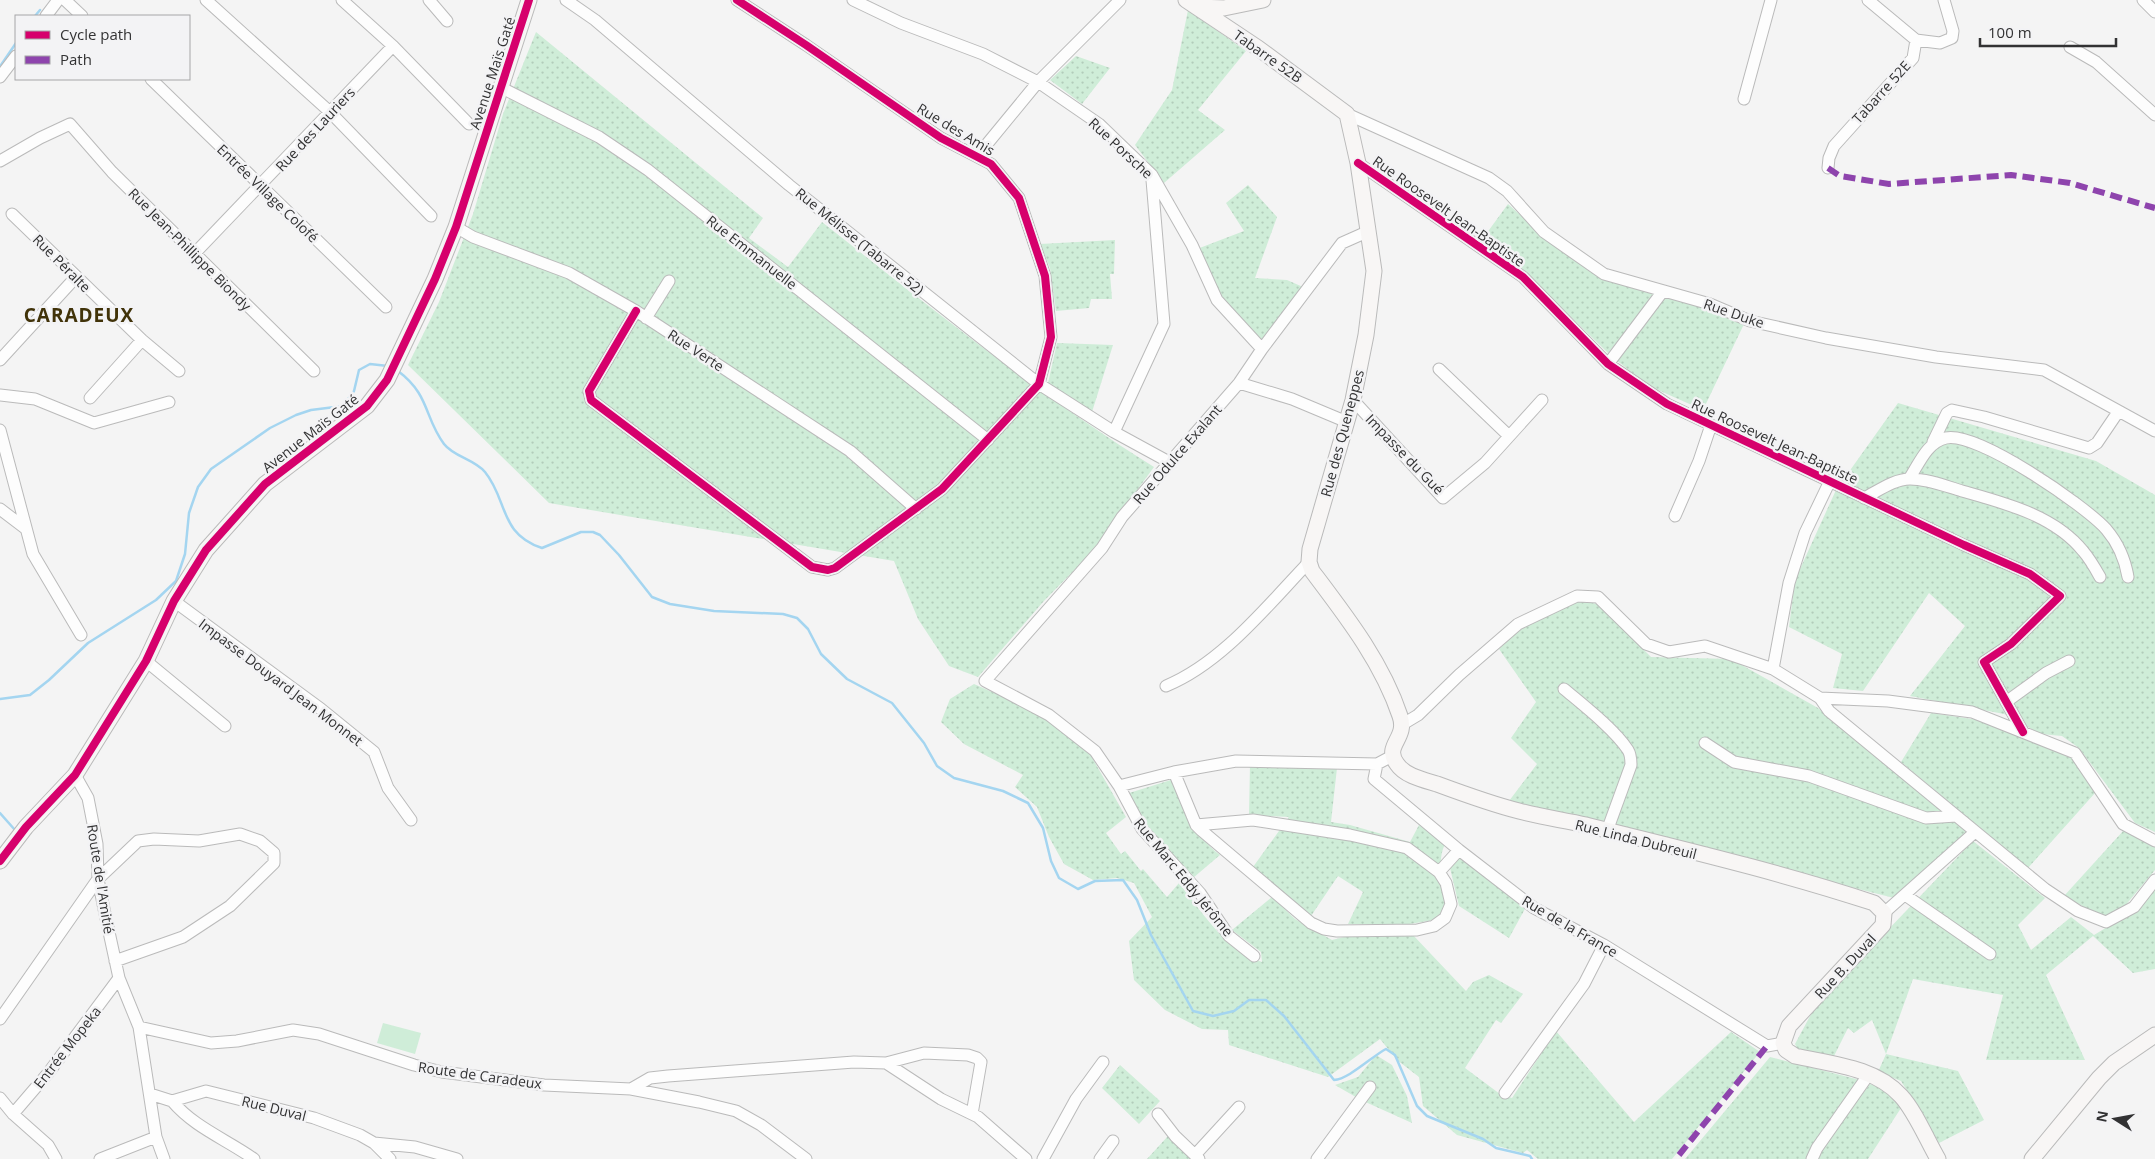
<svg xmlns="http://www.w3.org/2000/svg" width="2155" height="1159" font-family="'Open Sans',sans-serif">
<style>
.green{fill:url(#green-dots)}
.pitch{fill:#cfedd8}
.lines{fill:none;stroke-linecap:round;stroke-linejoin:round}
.stream{stroke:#a4d5f0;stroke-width:2.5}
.street-casing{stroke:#bababa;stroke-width:13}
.secondary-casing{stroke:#bababa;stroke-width:17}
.street{stroke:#fdfdfd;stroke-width:11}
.secondary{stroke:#f8f6f5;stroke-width:15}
.quiet{stroke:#8e44ad;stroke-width:6;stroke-dasharray:12 6;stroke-linecap:butt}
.cycleway-casing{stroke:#f3f3f5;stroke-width:11}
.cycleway{stroke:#d6006c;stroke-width:8}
.labels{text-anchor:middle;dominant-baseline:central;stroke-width:5;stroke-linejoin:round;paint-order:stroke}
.street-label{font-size:14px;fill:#323233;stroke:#f3f3f5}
.district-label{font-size:19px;font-weight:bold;letter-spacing:1px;fill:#413309;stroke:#f3f3f5}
</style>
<defs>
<pattern id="green-dots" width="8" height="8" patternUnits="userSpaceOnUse" patternTransform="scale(1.25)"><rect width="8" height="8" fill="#cfedd8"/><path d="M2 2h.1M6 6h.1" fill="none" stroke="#b2ccba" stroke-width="1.8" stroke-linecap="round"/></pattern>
</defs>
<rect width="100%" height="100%" fill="#f4f4f4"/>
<!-- green -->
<path class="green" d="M1188 10 1246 51 1198 110 1225 130 1164 183 1135 145 1172 90Z
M536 32 763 218 749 238 788 267 822 222C930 307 1037 394 1154 467L1091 553 1043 602 978 677 949 666 918 619 894 561 549 503 408 365 439 302 473 214 503 114Z
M1076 56 1110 68 1082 104 1050 80Z
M1248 185 1277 217 1255 278 1287 280 1303 287 1260 342 1221 299 1197 249 1244 231 1226 203Z
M1508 204 1542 234 1602 278 1655 295 1608 353 1525 272 1481 241Z
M1115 240 1114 274H1110L1112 299H1091L1089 308 1056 311 1050 268 1040 244Z
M1664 296 1725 314 1744 324 1703 410 1649 386 1616 360Z
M1057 343 1113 345 1092 412 1048 383Z
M1898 403 2096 461 2155 495V832L2135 823 2079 748 2062 736 2041 734 2004 714 1910 696 1965 626 1929 593 1863 691 1833 688 1842 654 1789 627 1795 580 1836 490Z
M1579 601 1598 604 1651 657 1731 659 1818 708 1969 834 1902 900 1509 801 1537 764 1511 738 1536 702 1499 649 1520 629Z
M974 684 1037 712 1090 754 1126 817 1106 833 1121 854 1125 851 1141 871 1143 869 1167 897 1179 883C1202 912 1226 951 1262 962L1261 952 1232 930 1272 897 1295 919 1332 940 1372 930 1412 934 1466 991 1473 982 1489 975 1523 994 1501 1023 1496 1020 1465 1068 1500 1094 1512 1098 1556 1031 1634 1122 1731 1032 1760 1052 1672 1159H1538L1527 1150 1523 1153 1457 1135 1423 1106 1419 1077 1397 1060 1380 1039 1328 1077 1229 1045 1228 1030 1202 1029 1165 1010 1134 980 1129 941 1152 917 1134 883 1117 878 1093 880 1064 864 1049 837 1037 807 1015 787 1023 775 964 744 941 722 950 699Z
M1931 713 1985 721 2073 756 2095 793 2028 868 1901 762Z
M1250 764 1285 768H1337L1331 822 1350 825 1410 842 1419 825 1445 844C1435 865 1445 883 1452 904L1445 918 1410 924H1348L1363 892 1338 876 1311 916 1253 867 1289 817 1249 815Z
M1174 779C1186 812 1192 833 1220 855L1193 878 1152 834 1126 794Z
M2124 830 2155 845V870L2124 907 2112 914 2101 916 2064 896Z
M1973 841 2045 898 2018 925 2031 950 2071 917 2094 935 2137 909 2155 886V969L2133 973 2093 936 2046 975 2085 1060H1986L2003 995 1913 979 1886 1054 1958 1071 1984 1120 1939 1143 1901 1081 1878 1072 1886 1054 1872 1020 1854 1033 1848 1028 1833 1058 1798 1050 1795 1044 1816 1005Z
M1459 857 1526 907 1509 938 1459 906 1450 868Z
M1376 1055 1392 1065 1407 1096 1412 1123 1361 1100 1335 1085 1358 1077Z
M1770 1057 1860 1080 1810 1159H1685Z
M1120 1065 1160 1101 1139 1124 1102 1088Z
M1870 1084 1888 1090 1901 1108 1868 1159H1819L1818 1152Z
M1168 1136 1195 1159H1147Z"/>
<!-- pitch -->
<path class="pitch" d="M383 1023 421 1033 415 1054 377 1043Z"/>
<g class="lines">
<!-- stream -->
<path class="stream" d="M35 16 40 10
M1 65 16 43
M398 371C430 395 424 417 444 444 454 457 474 459 485 472 508 500 499 534 542 548L581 532H593L600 535 619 555 652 597 670 604 714 611 783 614 797 618 808 629 821 654 847 679 892 703 924 743 937 766 954 778 1003 791 1028 803 1043 828 1051 861 1059 878 1078 889 1095 881 1123 880 1137 900 1151 935 1193 1011 1213 1016 1234 1011 1249 1000H1266L1284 1016 1334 1080C1349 1079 1371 1057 1386 1049L1395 1055 1417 1106 1427 1116 1483 1139 1496 1148 1530 1156 1532 1159
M0 699 30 695 49 680 88 643 156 600 176 581 185 554 189 513 198 487 211 469 270 428 296 415 311 410 343 406 354 391 359 370 370 364 388 366
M0 813 15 830"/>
<defs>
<path id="street" d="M65 0 82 16
M206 0 330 112 431 216
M342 0 393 46 469 124
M429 0 447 21
M566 0 595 20 789 185 1039 384 1114 432 1169 462
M853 0 901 23 983 54 1038 82 1099 124 1152 175 1192 245 1217 300 1262 349
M2143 0 2155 12
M46 16 58 0
M1916 40 1940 43 1952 38 1953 31 1944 0
M2070 47 2096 62 2155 115
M0 77 16 56
M151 79 386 307
M500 87 599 137 648 170 988 440
M1744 99 1771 0
M1347 114 1489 178 1507 191 1544 232 1604 274 1710 304 1750 321 1826 338 1936 357 2044 370 2155 431
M978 155 1038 82 1120 0
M0 161 40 138 70 124 112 172 314 371
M1358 163 1523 277 1608 364 1667 404 1964 545 2030 574 2060 596 2011 644 1984 662 2023 732
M1828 168 1829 158 1834 146 1913 58 1916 40 1868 0
M12 214 142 340 179 371
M456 227 473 237 569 273 636 311 850 451 916 509
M194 254 393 46
M636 311 589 391 591 400 812 567 828 570 835 568 942 489 1039 384 1051 337 1045 276 1019 198 991 164 941 138 806 45 737 0
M646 318 669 281
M0 360 76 277
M1608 364 1663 291
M1439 369 1509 436
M1239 383 1292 399 1347 422
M0 395 35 399 94 423 169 402
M90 398 142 340
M1353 400 1443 498 1485 463 1542 400
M0 430 33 554 81 635
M1114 432 1164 324 1152 180
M1933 442 1947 413 1952 410 1984 417 2089 448 2097 443 2118 412
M1909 479C1919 464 1927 442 1946 438 1977 431 2084 505 2106 529 2118 543 2125 559 2128 577
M1864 498C1878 491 1894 479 1910 479 1928 479 1945 486 1962 491 2004 503 2054 515 2083 551 2090 559 2095 568 2100 577
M0 509 25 528
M1675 516 1699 461 1711 425
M174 601 321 709 374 752 388 788 411 820
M146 661 225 726
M1773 669 1789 583 1805 533 1830 481
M1166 686C1222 663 1267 606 1309 562
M1564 689C1583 705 1614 729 1628 750 1631 755 1631 760 1631 765L1607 831
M1820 698 1829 711 2045 889 2078 911 2106 922 2134 907 2155 880
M2006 702 2046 673 2069 661
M1403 724 1418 715 1459 675 1518 624 1577 596 1598 597 1646 644 1669 652 1705 646 1773 669 1820 698 1888 701 1972 712 2075 753 2123 824 2155 841
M1705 743 1734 762 1809 776 1926 818 1956 816
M1392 756 1377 764 1374 779 1459 850 1534 908 1604 945 1767 1046 1783 1043
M1174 772 1196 825 1201 830 1311 923 1324 929 1337 931 1417 930 1434 926 1445 918 1451 904 1446 883 1439 872 1407 848 1350 835 1253 820 1196 825
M75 775 88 798 97 844 98 879 104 909 119 978 139 1027 156 1137 164 1159
M1119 786 1174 772 1236 761 1377 764
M1439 872 1459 850
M1905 895 1990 954
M1884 913 1975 832
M1254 956 1229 936 1200 893 1142 829 1119 786 1095 751 1049 715 985 681 1102 548 1122 517 1239 383 1262 349 1342 243 1369 231
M0 1019 98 879 138 841 154 839 199 841 240 834 260 841 274 853V863L230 906 183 937 115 961
M139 1027 211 1043 237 1041 293 1030 319 1034 414 1065 442 1072 544 1085 631 1089 699 1102 736 1111 761 1125 806 1159
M886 1063 941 1099 978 1117 1026 1159
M631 1089 650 1078 668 1076 854 1062 886 1063 924 1053 968 1055 977 1058 981 1062 972 1114
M1505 1093 1584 984 1604 945
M150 1094 172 1101 206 1091 314 1118 360 1135 374 1143 390 1159
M0 1098 13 1114 48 1145 56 1159
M172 1101C195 1128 226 1139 254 1159
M13 1114 49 1072 119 978
M1158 1114 1175 1136 1199 1159
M374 1143 415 1147 457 1159
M1195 1155 1239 1107
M100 1159 156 1137
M1043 1159 1076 1099 1103 1062
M1100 1159 1113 1141
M1317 1159 1370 1087
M1812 1159 1817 1148 1869 1074"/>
<path id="secondary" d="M1186 0 1258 48 1347 114 1358 163 1374 271 1366 335 1353 400 1310 549 1309 562 1312 571C1346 616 1382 662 1400 716 1408 739 1383 745 1397 764 1405 776 1424 780 1437 784 1464 794 1491 804 1519 811 1541 817 1564 820 1586 825 1682 849 1780 872 1874 903L1884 913 1883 925 1789 1026 1783 1043 1786 1050 1795 1056C1831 1064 1875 1067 1901 1096 1915 1111 1927 1140 1938 1159
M1198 7 1224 8 1263 0
M0 861 26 827 75 775 146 661 174 601 206 550 265 484 367 406 387 380 435 279 456 227 529 0
M2032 1159 2099 1078 2114 1063 2155 1035"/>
</defs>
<!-- street casing -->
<use href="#street" class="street-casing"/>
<!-- secondary casing -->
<use href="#secondary" class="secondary-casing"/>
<!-- street -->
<use href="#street" class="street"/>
<!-- secondary -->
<use href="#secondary" class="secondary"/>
<!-- quiet -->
<path class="quiet" d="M1828 168 1840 176 1889 184 2011 175 2070 183 2155 208
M1679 1155 1767 1046"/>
<defs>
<path id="cycleway" d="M1358 163 1523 277 1608 364 1667 404 1964 545 2030 574 2060 596 2011 644 1984 662 2023 732
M636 311 589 391 591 400 812 567 828 570 835 568 942 489 1039 384 1051 337 1045 276 1019 198 991 164 941 138 806 45 737 0
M0 861 26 827 75 775 146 661 174 601 206 550 265 484 367 406 387 380 435 279 456 227 529 0"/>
</defs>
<!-- cycleway casing -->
<use href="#cycleway" class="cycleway-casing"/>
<!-- cycleway -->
<use href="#cycleway" class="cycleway"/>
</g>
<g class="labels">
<!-- street labels -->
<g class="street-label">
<text transform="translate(1268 56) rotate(35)">Tabarre 52B</text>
<text transform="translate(492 73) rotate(-72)">Avenue Maïs Gaté</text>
<text transform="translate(1881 92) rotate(-48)">Tabarre 52E</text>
<text transform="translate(315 129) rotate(-47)">Rue des Lauriers</text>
<text transform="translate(956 129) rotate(31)">Rue des Amis</text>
<text transform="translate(1121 148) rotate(43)">Rue Porsche</text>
<text transform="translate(268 193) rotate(44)">Entrée Village Colofé</text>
<text transform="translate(1449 211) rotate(35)">Rue Roosevelt Jean-Baptiste</text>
<text transform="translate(860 241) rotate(39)">Rue Mélisse (Tabarre 52)</text>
<text transform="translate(190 249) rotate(45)">Rue Jean-Phillippe Biondy</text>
<text transform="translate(752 252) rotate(38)">Rue Emmanuelle</text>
<text transform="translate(62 263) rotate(45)">Rue Péralte</text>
<text transform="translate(1734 313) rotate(19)">Rue Duke</text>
<text transform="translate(696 350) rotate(33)">Rue Verte</text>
<text transform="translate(310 433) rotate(-38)">Avenue Maïs Gaté</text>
<text transform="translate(1342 433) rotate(-75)">Rue des Queneppes</text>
<text transform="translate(1775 441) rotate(25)">Rue Roosevelt Jean-Baptiste</text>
<text transform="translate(1177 454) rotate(-49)">Rue Odulce Exalant</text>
<text transform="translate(1405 454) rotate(46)">Impasse du Gué</text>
<text transform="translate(281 682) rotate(37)">Impasse Douyard Jean Monnet</text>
<text transform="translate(1636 839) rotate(14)">Rue Linda Dubreuil</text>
<text transform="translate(1184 877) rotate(51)">Rue Marc Eddy Jérôme</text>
<text transform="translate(101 879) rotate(81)">Route de l'Amitié</text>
<text transform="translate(1570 926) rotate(30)">Rue de la France</text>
<text transform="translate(1845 966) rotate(-47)">Rue B. Duval</text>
<text transform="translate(67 1047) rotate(-52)">Entrée Mopeka</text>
<text transform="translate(480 1075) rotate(8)">Route de Caradeux</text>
<text transform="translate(274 1108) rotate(14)">Rue Duval</text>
</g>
<!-- district labels -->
<g class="district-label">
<text x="79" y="315">CARADEUX</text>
</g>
</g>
<!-- legend -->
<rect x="15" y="15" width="175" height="65" fill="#f3f3f5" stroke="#a6a6a7"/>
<rect x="25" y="31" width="25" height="8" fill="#d6006c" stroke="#a6a6a7"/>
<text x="60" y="40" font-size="15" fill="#323233">Cycle path</text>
<rect x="25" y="56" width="25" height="8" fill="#8e44ad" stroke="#a6a6a7"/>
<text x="60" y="65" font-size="15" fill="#323233">Path</text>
<!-- north arrow -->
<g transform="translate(2115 1119) rotate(281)" stroke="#f3f3f5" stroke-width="4" paint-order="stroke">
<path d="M0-4L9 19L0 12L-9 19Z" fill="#323233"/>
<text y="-8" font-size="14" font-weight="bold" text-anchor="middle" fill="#323233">N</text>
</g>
<!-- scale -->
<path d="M1980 38v8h136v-8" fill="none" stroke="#323233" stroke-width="2.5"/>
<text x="1988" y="38" font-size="15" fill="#323233" stroke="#f3f3f5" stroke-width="4" paint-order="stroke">100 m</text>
</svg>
